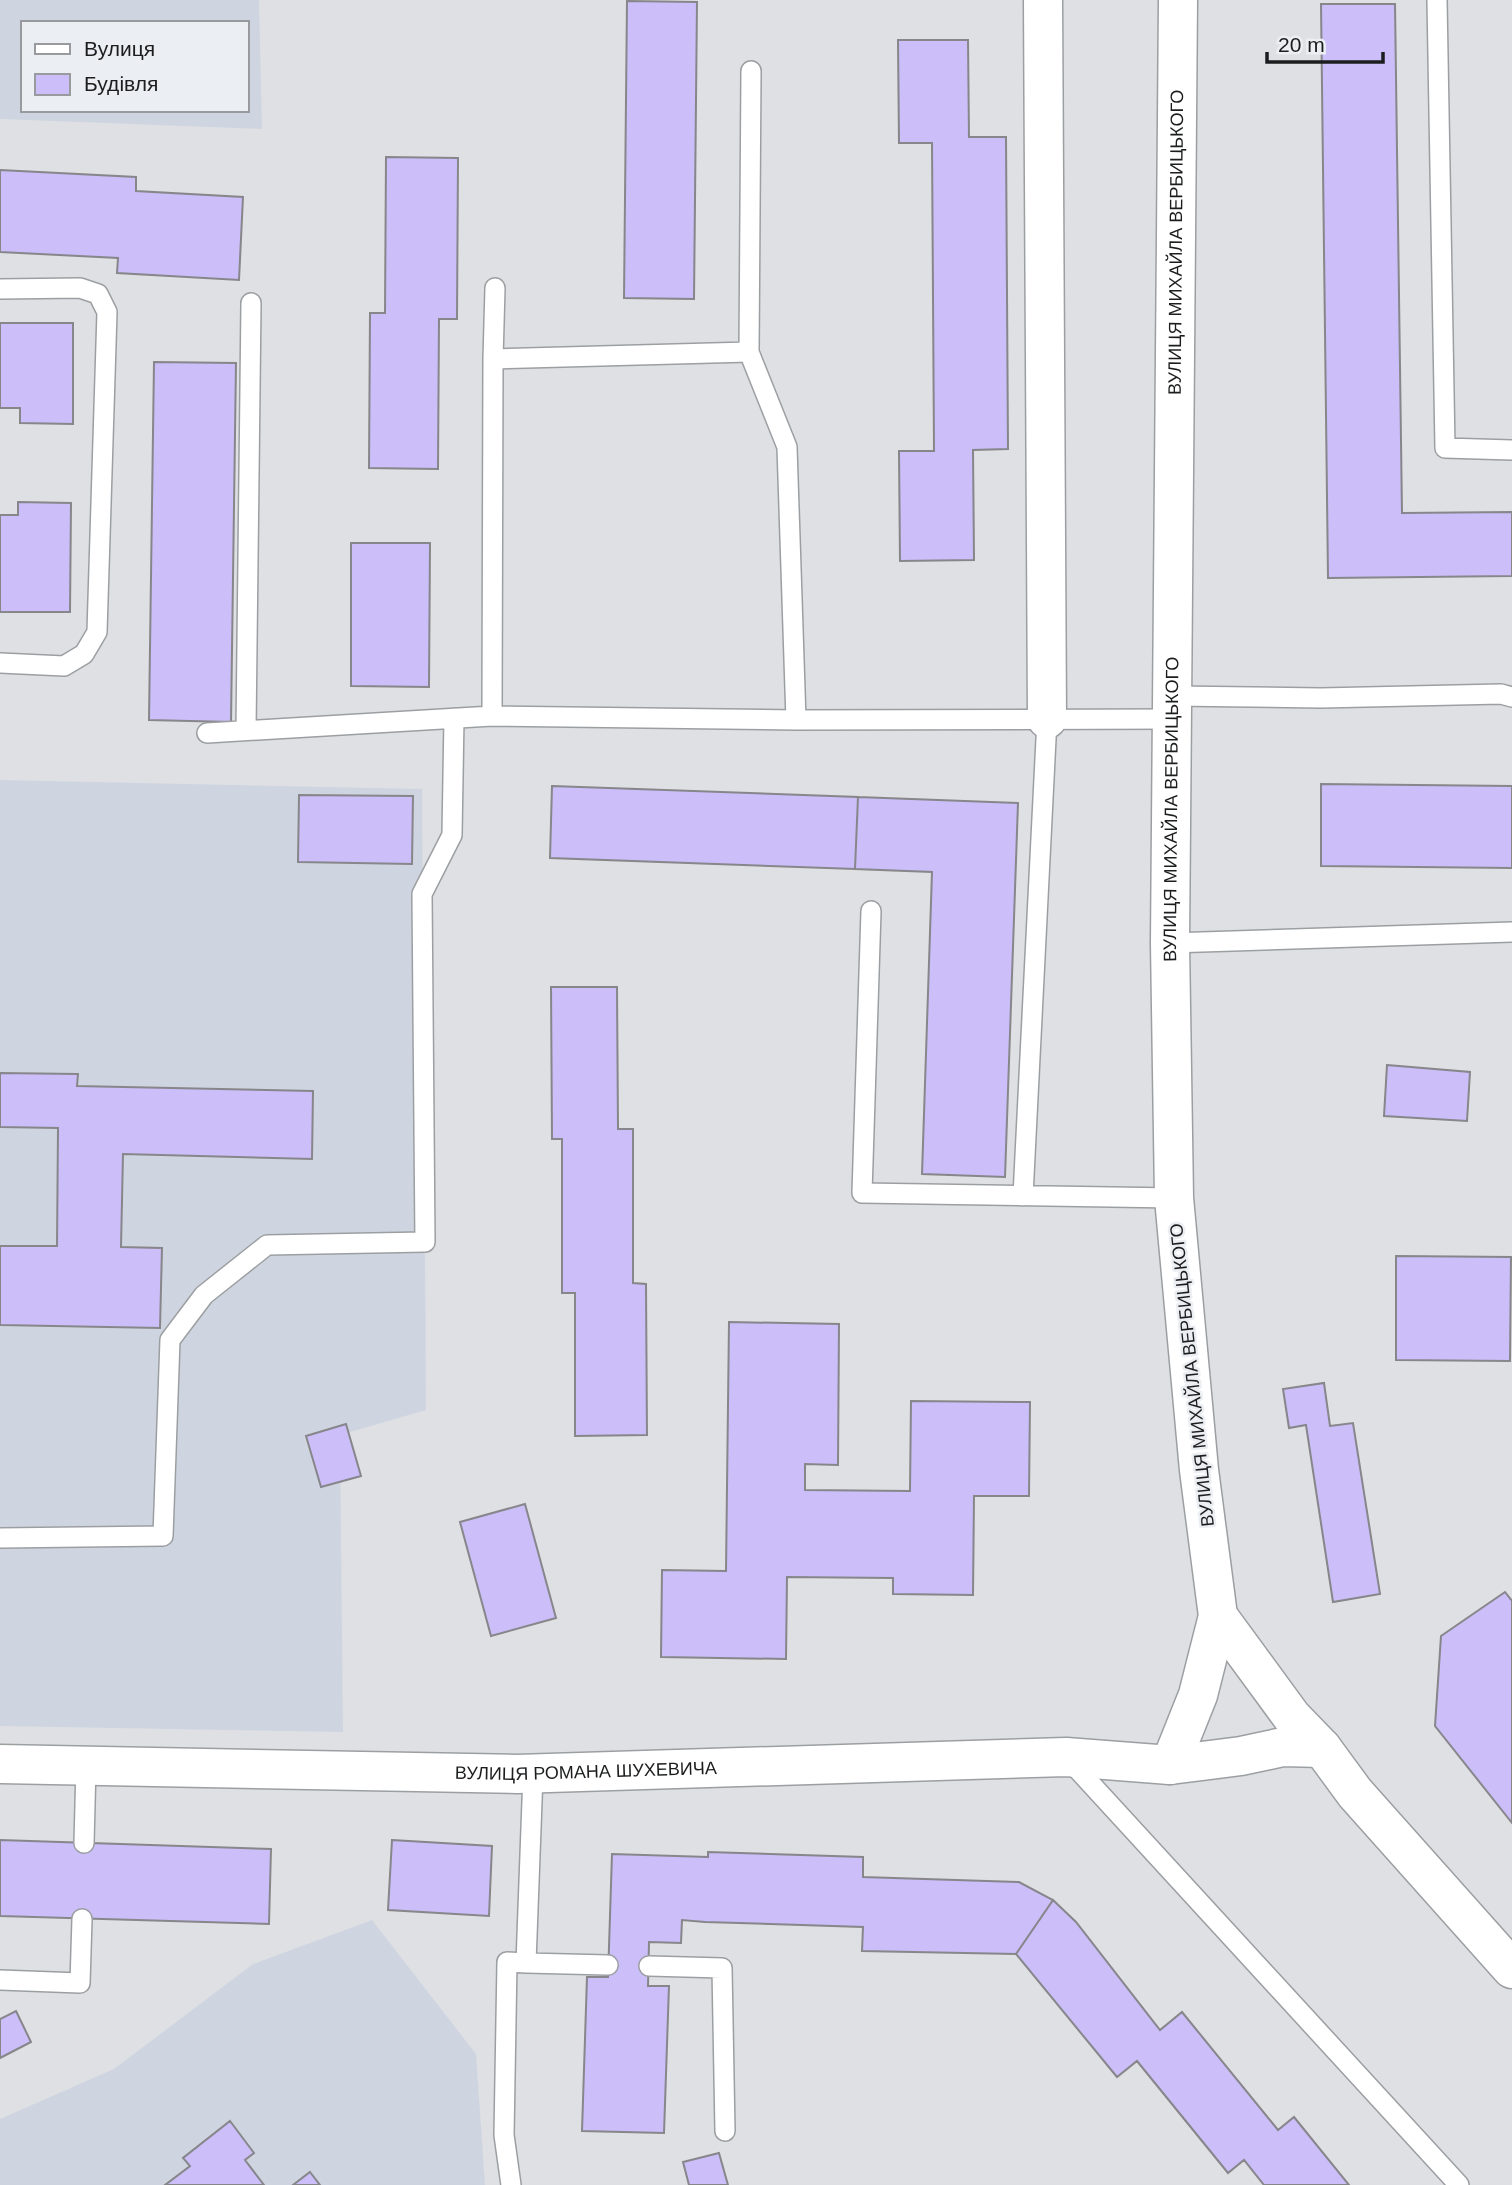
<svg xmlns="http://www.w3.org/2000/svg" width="1512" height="2185" font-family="Helvetica,sans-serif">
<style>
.built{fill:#cfd5e0;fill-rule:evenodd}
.building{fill:#cbbef9;stroke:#87868a;stroke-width:2}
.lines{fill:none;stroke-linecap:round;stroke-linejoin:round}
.lane-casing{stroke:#9c9fa2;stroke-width:22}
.street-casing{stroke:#9c9fa2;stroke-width:41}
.lane{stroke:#fff;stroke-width:19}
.street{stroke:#fff;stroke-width:38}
.labels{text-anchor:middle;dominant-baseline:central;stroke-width:5;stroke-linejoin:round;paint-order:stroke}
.street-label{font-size:18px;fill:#1c1d1e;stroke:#ebeef2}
</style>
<rect width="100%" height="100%" fill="#dee0e4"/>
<!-- built -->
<path class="built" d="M0 0H259L262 129 0 119ZM23 23H247V110H23Z
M0 780 422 789 426 1410 340 1435 343 1732 0 1726Z
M372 1920 476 2054 485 2185H0V2119L114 2069 253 1964Z"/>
<!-- building -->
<path class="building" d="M627 1 697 2 694 299 624 298Z
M1321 4H1395L1402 513 1512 512V576L1328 578Z
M898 40H968L969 137H1006L1008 449 973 450 974 560 900 561 899 451H934L932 143H899Z
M386 157 458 158 457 319H439L438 469 369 468 370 313H385Z
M0 170 136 177V191L243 197 239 280 117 273 118 258 0 252Z
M0 323H73V424L20 423V408H0Z
M154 362 236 363 231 722 149 720Z
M18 502 71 503 70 612H0V515H18Z
M351 543H430L429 687 351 686Z
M1321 784 1512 786V868L1321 866Z
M552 786 858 797 855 869 550 858Z
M299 795 413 796 412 864 298 862Z
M858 797 1018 803 1005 1177 922 1174 932 872 855 869Z
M551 987H617L618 1129H633V1283L646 1284 647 1435 575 1436V1293H562V1139H552Z
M1387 1065 1470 1072 1467 1121 1384 1116Z
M0 1073 78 1074 77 1086 313 1091 312 1159 123 1154 121 1247 162 1248 160 1328 0 1325V1246H57L58 1128 0 1127Z
M1396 1256 1511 1257 1510 1361 1396 1360Z
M729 1322 839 1324 838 1465 805 1464V1490L910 1491 911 1401 1030 1402 1029 1496H974L973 1595 893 1594V1578L787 1577 786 1659 661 1657 662 1570 726 1571Z
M1324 1383 1330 1426 1353 1423 1380 1594 1333 1602 1306 1425 1289 1428 1283 1389Z
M346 1424 361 1476 321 1487 306 1436Z
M525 1504 556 1618 491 1636 460 1522Z
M1505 1592 1512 1601V1823L1435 1726 1441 1636Z
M0 1840 271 1849 269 1924 0 1916Z
M392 1840 492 1846 489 1916 388 1910Z
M708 1852 863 1857V1877L1019 1882 1053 1900 1016 1954 862 1951 863 1927 705 1922 682 1920 681 1943 649 1942 648 1986H669L664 2133 582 2131 587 1977H608L612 1854 708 1857Z
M1053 1900 1076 1922 1160 2030 1182 2012 1278 2130 1294 2117 1349 2185H1264L1244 2160 1228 2173 1137 2061 1117 2077 1016 1954Z
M16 2011 31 2042 0 2058V2019Z
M230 2121 254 2153 245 2160 264 2185H165L190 2166 183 2158Z
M719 2153 728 2185H689L683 2162Z
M310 2172 320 2185H293Z"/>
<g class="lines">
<defs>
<path id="lane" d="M1437 0 1445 448 1512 450
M751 71 749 352 787 447 796 720
M0 289 80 288 98 294 107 312 97 632 84 654 64 666 0 663
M493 359 749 352
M1173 696 1321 698 1501 694 1512 697
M492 716 493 359 495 288
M246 730 251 303
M207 733 492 716 796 720 1173 719
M871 911 862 1193 1174 1198
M1170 943 1512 932
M1023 1196 1047 719
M0 1538 163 1536 170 1340 204 1295 267 1245 425 1242 422 894 452 835 454 718
M1069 1760 1459 2185
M84 1843 86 1766
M526 1963 608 1965
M649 1966 722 1968 725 2131
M0 1980 80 1983 82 1919
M511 2185 504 2135 507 1962 526 1963 533 1774"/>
<g id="street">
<path d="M1043 0 1047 719"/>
<path d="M1218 1616 1292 1717 1322 1748 1355 1793 1512 1969"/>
<path id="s1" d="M0 1764 517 1774 1066 1757 1170 1765 1241 1756 1283 1747 1322 1748"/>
<path id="s2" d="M1170 1765 1198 1695 1218 1616 1199 1470 1174 1198 1170 943 1178 0"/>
</g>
</defs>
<!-- lane casing -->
<use href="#lane" class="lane-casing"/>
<!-- street casing -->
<use href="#street" class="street-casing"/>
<!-- lane -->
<use href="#lane" class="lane"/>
<!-- street -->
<use href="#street" class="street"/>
</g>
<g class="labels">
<!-- street labels -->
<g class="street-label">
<text stroke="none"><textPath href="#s2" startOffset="1533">ВУЛИЦЯ МИХАЙЛА ВЕРБИЦЬКОГО</textPath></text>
<text stroke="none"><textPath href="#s2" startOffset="966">ВУЛИЦЯ МИХАЙЛА ВЕРБИЦЬКОГО</textPath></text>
<text transform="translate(1192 1375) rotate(-96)">ВУЛИЦЯ МИХАЙЛА ВЕРБИЦЬКОГО</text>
<text stroke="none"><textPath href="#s1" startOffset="586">ВУЛИЦЯ РОМАНА ШУХЕВИЧА</textPath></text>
</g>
</g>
<!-- legend -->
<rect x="21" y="21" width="228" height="91" fill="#ebeef2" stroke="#989a9d" stroke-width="2"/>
<rect x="35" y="44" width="35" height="10" fill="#ffffff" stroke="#989a9d" stroke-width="2"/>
<text x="84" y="56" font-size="21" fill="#1c1d1e">Вулиця</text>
<rect x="35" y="74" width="35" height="21" fill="#cbbef9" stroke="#989a9d" stroke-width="2"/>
<text x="84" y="91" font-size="21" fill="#1c1d1e">Будівля</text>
<!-- scale -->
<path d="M1267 52v10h116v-10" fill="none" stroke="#1c1d1e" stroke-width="3.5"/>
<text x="1278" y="52" font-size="21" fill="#1c1d1e" stroke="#ebeef2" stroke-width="5" paint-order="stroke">20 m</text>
</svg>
